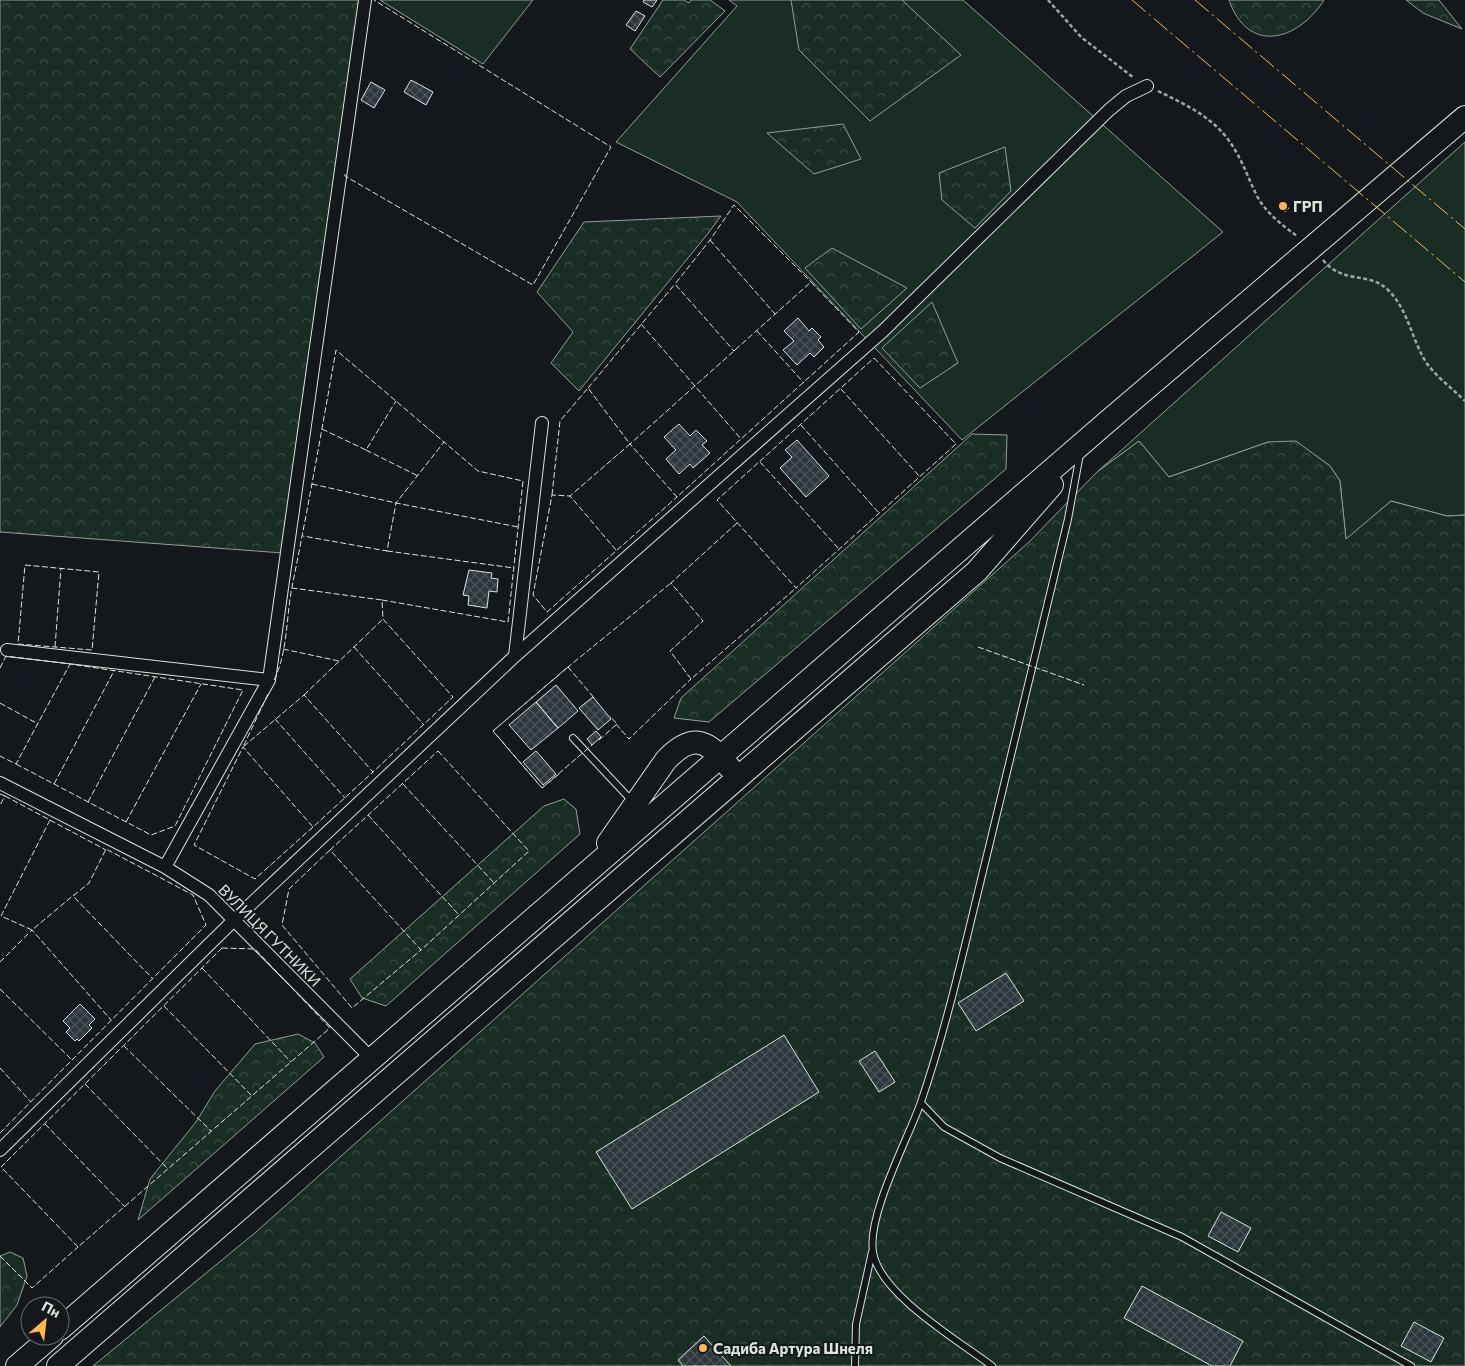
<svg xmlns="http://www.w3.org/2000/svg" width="1465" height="1366" font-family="Commissioner,sans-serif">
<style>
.grass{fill:#1a2d24;stroke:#939e99}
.forest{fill:url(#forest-crowns);stroke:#939e99}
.building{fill:url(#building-cross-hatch);stroke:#d8e6dc}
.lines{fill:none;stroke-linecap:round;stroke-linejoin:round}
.lane-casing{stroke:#d8e6dc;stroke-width:8}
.street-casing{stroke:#d8e6dc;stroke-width:14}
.highway-casing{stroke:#d8e6dc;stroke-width:24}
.path{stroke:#9da8a2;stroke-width:2.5;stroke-dasharray:4 2.5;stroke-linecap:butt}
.lane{stroke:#14181c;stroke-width:6}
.street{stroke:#14181c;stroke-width:12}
.highway{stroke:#14181c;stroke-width:22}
.fence{stroke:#d8e6dc;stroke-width:1;stroke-dasharray:6 2.5;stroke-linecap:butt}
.power{stroke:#ffb74d;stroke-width:1;stroke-dasharray:18 4 2.5 4;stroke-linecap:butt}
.poi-dot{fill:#ffb74d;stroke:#14181c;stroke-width:2}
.labels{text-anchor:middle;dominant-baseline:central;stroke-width:4;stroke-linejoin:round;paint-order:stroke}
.poi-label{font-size:15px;font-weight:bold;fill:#d8e6dc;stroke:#14181c;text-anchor:start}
.street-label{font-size:15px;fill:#d8e6dc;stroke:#14181c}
</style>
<defs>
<pattern id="forest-crowns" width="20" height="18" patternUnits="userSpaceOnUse" patternTransform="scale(1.25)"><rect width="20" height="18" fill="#1a2d24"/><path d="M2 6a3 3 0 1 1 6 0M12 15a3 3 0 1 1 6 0" fill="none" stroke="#3b4b43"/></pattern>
<pattern id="building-cross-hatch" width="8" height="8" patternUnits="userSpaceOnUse" patternTransform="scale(1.25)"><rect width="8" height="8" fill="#2c363c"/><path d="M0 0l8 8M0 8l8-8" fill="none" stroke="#4a5358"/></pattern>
</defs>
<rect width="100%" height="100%" fill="#14181c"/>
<!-- grass -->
<path class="grass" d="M380 0H533L483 64Z
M729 0H963L1223 232 962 440 737 202 616 142 737 6Z
M1465 142V515L1447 516 1391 501 1346 540 1340 481 1330 466 1315 455 1268 442 1169 477 1139 441 1097 472Z"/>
<!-- forest -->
<path class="forest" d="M0 0H361L283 553 0 532Z
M663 0H684L689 3 691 0H710L725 11 660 77 630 49Z
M791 0H902L961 55 870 121 799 50Z
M1229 0H1324C1298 41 1248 55 1229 0Z
M1406 0H1439L1462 29 1423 13Z
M843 124 861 159 814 174 767 133Z
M1005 147 1011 191 975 228 942 200 939 173Z
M721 216 706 236 579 391 551 363 573 332 537 292 584 222Z
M832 248 907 288 861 329 805 268Z
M932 302 958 363 920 388 882 348Z
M972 434 1007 435 1006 469 709 722 674 718 681 698Z
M1139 441 1169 477 1268 442 1296 441 1330 466 1340 481 1346 539 1391 501 1447 516 1465 515V1366H93L256 1232 1029 542 1097 472Z
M564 799 576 809 580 834 386 1006 362 998 350 979 544 806Z
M298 1034 315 1043 324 1057 138 1220 150 1179 196 1122 215 1091 255 1044Z
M10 1252 23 1258 27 1276 17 1305 0 1327V1256Z"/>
<!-- building -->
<path class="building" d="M644 0H657L652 7 643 2Z
M636 11 645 16 635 31 626 25Z
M411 80 433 92 426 105 404 92Z
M371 82 385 90 374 108 361 100Z
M1282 201 1289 208 1285 212 1278 205Z
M798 318 809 331 812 328 821 337 818 340 824 347 814 357 810 353 797 365 783 350 794 341 784 331Z
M679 424 690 436 696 430 707 441 702 445 710 453 693 468 690 464 679 474 666 459 676 450 664 437Z
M797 440 829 476 806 497 780 468 792 457 785 450Z
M469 570 492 573 491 578 498 579 497 592 489 591 487 608 468 605 469 596 463 595Z
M556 685 578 711 558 728 536 702Z
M593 697 611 719 598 730 579 708Z
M536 702 558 728 531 750 509 725Z
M596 731 601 737 592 745 587 739Z
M536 751 556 774 543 785 523 762Z
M1006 973 1024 1001 976 1031 958 1003Z
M80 1004 95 1019 89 1025 92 1028 79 1041 77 1039 75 1041 66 1032 70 1028 63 1021Z
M784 1035 819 1092 632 1209 596 1152Z
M875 1051 895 1082 879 1092 859 1061Z
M1221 1212 1251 1228 1238 1252 1208 1236Z
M1142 1286 1243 1341 1230 1366H1212L1124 1318Z
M1414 1322 1444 1338 1431 1362 1401 1346Z
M704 1336 731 1366H683L678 1360Z"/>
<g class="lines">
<defs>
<path id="lane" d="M573 738 632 801
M921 1103 944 1127 1000 1158 1182 1237 1411 1366
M855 1366 856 1324 872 1252
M992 1366C959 1341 879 1294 873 1252 867 1215 908 1139 921 1102 948 1023 966 940 986 859 1013 745 1041 632 1068 519L1080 454"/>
<path id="street" d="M7 650 269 680
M515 656 542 423
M0 783 165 867 209 895 371 1058
M165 867 269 680 365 0
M0 1150 234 920 515 656 883 331 1109 110 1126 96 1147 86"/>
<path id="highway" d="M608 843 666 760C693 732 708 740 730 768
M60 1329 1107 422 1465 117
M17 1366 52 1336
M58 1366 977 571 1052 485"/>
</defs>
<!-- lane casing -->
<use href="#lane" class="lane-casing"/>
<!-- street casing -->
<use href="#street" class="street-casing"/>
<!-- highway casing -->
<use href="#highway" class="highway-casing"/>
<!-- path -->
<path class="path" d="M1048 0 1081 37 1134 78
M1158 91C1184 104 1209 115 1227 138 1241 156 1247 176 1257 196 1266 213 1282 225 1297 236
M1323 260C1344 285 1367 271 1387 289 1406 306 1411 335 1423 357 1432 374 1451 387 1465 401"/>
<!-- lane -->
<use href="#lane" class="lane"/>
<!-- street -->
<use href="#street" class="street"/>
<!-- highway -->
<use href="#highway" class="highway"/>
<!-- fence -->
<path class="fence" d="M345 174V176L533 285 611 147 374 0
M710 240 775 314
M811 282 859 332 677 497 630 444Z
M641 324 741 439
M757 331 804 383
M736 349 734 351 675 284 710 240 734 205 811 282
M874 358 956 444 796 588 717 500Z
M588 388 675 284
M841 389 920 477
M801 425 879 513
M322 429 366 450 396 401
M366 450 418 476
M760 462 839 549
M312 484 396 503 518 527
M552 495 560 421 588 388 630 444 570 496
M737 523 671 583 703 621 670 651 691 679 796 588
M616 550 570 496 552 495 533 595 547 612 677 497
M387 551 514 568
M25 565 99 572 92 650 18 644Z
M382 600 508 622 523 481 478 471 444 442
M55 647 61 568
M354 647 424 725
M978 647 1084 685
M283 649 339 661
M568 667 493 731 542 788 593 744
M0 668 6 656 70 664 16 764 0 756
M569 668 568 667 671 583
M274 680C288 652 286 617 292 587 308 508 322 429 336 350L444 442 396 503 387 551 303 536
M268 694 243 747 304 695 373 772 453 697 383 619 382 600 292 588
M304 695 383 619
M0 703 38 724
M275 719 345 798
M616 724 629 739 691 679
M599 740 617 724 610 716
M438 751 529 851 421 950 330 850Z
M16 764 151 835 175 826 243 690 70 664
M559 774 542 788 493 731 568 667 595 699
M54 784 114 671
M403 784 494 883
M0 794 5 796 0 805
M5 796 106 850
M88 802 155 677
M368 815 459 915
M50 820 1 916 32 930 75 894
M126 822 201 684
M313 827 255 879 194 845 243 747 313 827 373 772
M330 850 289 889 282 925 352 1008 421 950
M222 948 255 949 330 1028 78 1247 1 1167Z
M0 962 32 930 111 1020
M202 968 291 1062
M0 989 72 1060
M164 1006 252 1096
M124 1046 211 1131
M0 1068 31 1102
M85 1084 168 1169
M45 1124 125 1207
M0 1133C69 1063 137 994 206 925L193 895 106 849 89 883 73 896 153 979
M0 1256 32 1288 78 1247"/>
<!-- power -->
<path class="power" d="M1132 0 1465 282
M1195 0 1465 229"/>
</g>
<!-- markers -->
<g class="poi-dot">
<circle cx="1283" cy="206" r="5"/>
<circle cx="703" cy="1348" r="5"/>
</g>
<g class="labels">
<!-- poi labels -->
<g class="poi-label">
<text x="1293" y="206">ГРП</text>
<text x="713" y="1348">Садиба Артура Шнеля</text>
</g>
<!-- street labels -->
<g class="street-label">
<text transform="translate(270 935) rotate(45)">ВУЛИЦЯ ГУТНИКИ</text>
</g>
</g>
<!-- north arrow -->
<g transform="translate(45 1321) rotate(28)"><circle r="24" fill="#14181c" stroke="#626a69"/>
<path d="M0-4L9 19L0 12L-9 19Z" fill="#ffb74d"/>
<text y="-8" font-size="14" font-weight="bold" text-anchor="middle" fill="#d8e6dc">Пн</text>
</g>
</svg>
